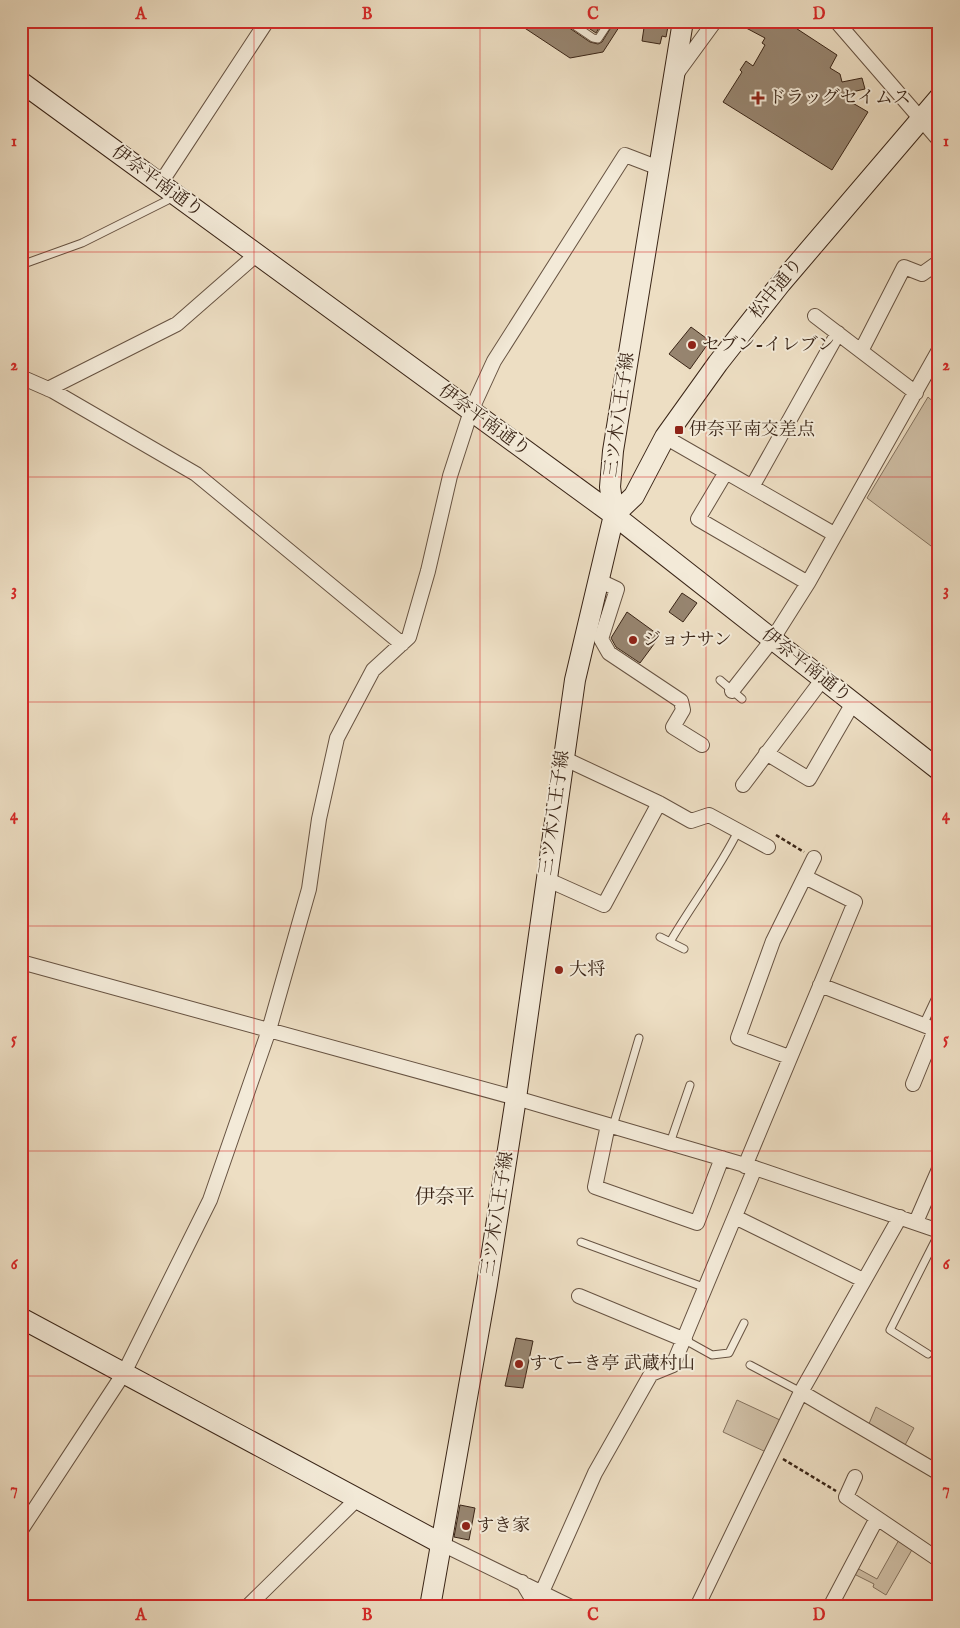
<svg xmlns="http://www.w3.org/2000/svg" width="960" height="1628" font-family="'IM FELL English','Noto Serif JP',serif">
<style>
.green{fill:#cfbfa6;stroke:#84725e}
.building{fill:#978570;stroke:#3a2517}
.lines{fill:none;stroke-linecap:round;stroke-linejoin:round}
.lane-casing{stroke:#675342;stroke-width:9}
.street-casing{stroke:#675342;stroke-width:16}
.secondary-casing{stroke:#3a2517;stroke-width:22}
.path{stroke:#3a2517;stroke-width:2.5;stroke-dasharray:4 2.5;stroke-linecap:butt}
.lane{stroke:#f3ead8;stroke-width:7}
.street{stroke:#f3ead8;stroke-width:14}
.secondary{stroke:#f3ead8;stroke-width:20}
.grid{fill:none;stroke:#d62828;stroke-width:1;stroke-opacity:0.55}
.poi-dot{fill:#8f2418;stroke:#f3ead8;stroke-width:2}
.labels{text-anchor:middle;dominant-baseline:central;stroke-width:4;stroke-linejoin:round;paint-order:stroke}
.poi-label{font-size:18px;fill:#3a2517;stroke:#f3ead8;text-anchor:start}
.street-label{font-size:18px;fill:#3a2517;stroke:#f3ead8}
.quarter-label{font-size:20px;fill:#3a2517;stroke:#f3ead8}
.neatline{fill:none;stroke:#d62828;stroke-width:2}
.grid-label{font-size:16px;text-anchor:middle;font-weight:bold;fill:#d62828}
</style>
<rect width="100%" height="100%" fill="#eddec3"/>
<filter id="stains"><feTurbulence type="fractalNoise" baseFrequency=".004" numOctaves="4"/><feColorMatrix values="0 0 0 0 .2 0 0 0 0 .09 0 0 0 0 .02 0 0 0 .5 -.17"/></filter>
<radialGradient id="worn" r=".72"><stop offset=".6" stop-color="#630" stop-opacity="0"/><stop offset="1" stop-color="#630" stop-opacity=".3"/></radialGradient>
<!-- green -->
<path class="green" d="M928 397 939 407V552L867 498Z
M737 1400 780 1420 766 1452 723 1432Z
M876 1407 914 1428 904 1447 868 1426Z
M900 1538 913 1548 886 1595 873 1587 874 1584 854 1574 857 1568 877 1579Z"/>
<!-- building -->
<path class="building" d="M514 21H563L565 25 590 42 598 44 602 42 615 21H623L603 52 570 58Z
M578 21H603L596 33Z
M645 21H669L666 37 662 36 660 44 642 41Z
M733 21H785L837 55 830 68 840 74 842 82 862 78 865 89 839 95 868 112 832 170 723 102 742 72 740 70 746 61 753 66 765 45 762 43 765 38Z
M691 327 710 341 690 369 669 354Z
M682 593 697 603 683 622 669 612Z
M627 612 660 636 640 663 616 647 611 638Z
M516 1338 533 1341 523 1388 505 1386Z
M460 1505 475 1508 469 1540 454 1537Z"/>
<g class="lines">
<defs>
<path id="lane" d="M568 21 593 38 598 39 610 21
M21 265 82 243 174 197
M720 680 742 699
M660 937 684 949
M670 942C692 904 719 870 738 831
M923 1025 939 991
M613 1126 639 1038
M670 1143 690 1085
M581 1242 706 1288
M685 1340 712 1355 729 1353 744 1323
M928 1354 890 1330 939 1233
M750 1365 801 1392"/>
<path id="street" d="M836 21 939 140
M677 73 715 21
M160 184 267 21
M815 316 916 393
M861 351 904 267 922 274 939 262
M21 377 53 391 196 474 402 644
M48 389 177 324 257 254
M665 437 834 534
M726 472 698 519 808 583
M752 487 838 333
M600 581 617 589 601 639 609 653 681 701 683 710 673 727 702 745
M732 691 772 640 808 583 939 350
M766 753 809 779 853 703
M563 758 659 803 691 821 709 815 768 847
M743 785 822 680
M546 879 604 905 659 803
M21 962 516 1098 755 1168 939 1231
M820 985 939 1031
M789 1057 738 1038 773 941 814 858
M913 1084 935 1030
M608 1125 595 1187 697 1223 722 1158
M745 1166 855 902 805 877
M735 1217 863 1280
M916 1222 939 1169
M579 1296 685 1340
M801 1392 939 1473
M855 1477 846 1497 939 1560
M21 1530 124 1373 210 1200 269 1030 309 889 319 819 337 738 373 670 409 637 428 571 450 476 471 411 494 361 625 155 659 168
M442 1544 571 1607
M522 1582 537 1607
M542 1592 595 1473 651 1374 673 1365 755 1168
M247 1607 357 1499
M697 1607 801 1392 900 1217
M830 1607 877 1518"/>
<path id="secondary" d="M21 82 614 515 939 770
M614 515 634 496 665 437 718 363 781 283 939 98
M21 1318 442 1544
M430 1607 487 1284 516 1098 575 680 614 515 610 487 613 451 683 21"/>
</defs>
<!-- lane casing -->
<use href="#lane" class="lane-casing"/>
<!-- street casing -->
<use href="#street" class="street-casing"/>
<!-- secondary casing -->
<use href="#secondary" class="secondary-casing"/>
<!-- path -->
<path class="path" d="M776 835 804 852
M783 1459 836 1491"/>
<!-- lane -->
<use href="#lane" class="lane"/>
<!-- street -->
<use href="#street" class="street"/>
<!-- secondary -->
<use href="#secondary" class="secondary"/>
</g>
<!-- grid -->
<path class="grid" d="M254 21V1607M480 21V1607M706 21V1607M21 252H939M21 477H939M21 702H939M21 926H939M21 1151H939M21 1376H939"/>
<!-- markers -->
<g class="poi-dot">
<path d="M755.5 90.5h5v5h5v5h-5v5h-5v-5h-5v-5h5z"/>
<circle cx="692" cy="345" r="5"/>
<rect x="674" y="425" width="10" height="10" rx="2.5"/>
<circle cx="633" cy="640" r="5"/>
<circle cx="559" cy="970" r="5"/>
<circle cx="519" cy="1364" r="5"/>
<circle cx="466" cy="1526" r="5"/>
</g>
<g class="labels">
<!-- poi labels -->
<g class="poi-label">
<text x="768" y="98">ドラッグセイムス</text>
<text x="702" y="345">セブン-イレブン</text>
<text x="689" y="430">伊奈平南交差点</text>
<text x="643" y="640">ジョナサン</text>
<text x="569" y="970">大将</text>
<text x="529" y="1364">すてーき亭 武蔵村山</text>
<text x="476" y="1526">すき家</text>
</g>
<!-- street labels -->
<g class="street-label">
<text transform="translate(157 182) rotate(36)">伊奈平南通り</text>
<text transform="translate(777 289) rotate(-51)">松中通り</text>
<text transform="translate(620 415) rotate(-82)">三ツ木八王子線</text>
<text transform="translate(484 421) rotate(36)">伊奈平南通り</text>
<text transform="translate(806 666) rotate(38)">伊奈平南通り</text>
<text transform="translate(555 813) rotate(-82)">三ツ木八王子線</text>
<text transform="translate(498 1214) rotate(-81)">三ツ木八王子線</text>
</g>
<!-- quarter labels -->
<g class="quarter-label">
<text x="445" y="1197">伊奈平</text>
</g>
</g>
<!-- margin -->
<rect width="960" height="1628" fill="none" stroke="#eddec3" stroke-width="55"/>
<rect x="28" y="28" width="904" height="1572" class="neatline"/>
<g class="grid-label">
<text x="141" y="19">A</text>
<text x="367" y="19">B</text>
<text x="593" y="19">C</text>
<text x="819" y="19">D</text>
<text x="14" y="146">1</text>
<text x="946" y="146">1</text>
<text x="14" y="370">2</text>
<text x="946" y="370">2</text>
<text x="14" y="595">3</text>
<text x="946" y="595">3</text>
<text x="14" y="820">4</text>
<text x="946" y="820">4</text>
<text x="14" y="1044">5</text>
<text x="946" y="1044">5</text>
<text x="14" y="1269">6</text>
<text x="946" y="1269">6</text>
<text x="14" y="1494">7</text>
<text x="946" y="1494">7</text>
<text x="141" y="1620">A</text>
<text x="367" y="1620">B</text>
<text x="593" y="1620">C</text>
<text x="819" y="1620">D</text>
</g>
<rect width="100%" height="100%" filter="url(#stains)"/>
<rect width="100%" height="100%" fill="url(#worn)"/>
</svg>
